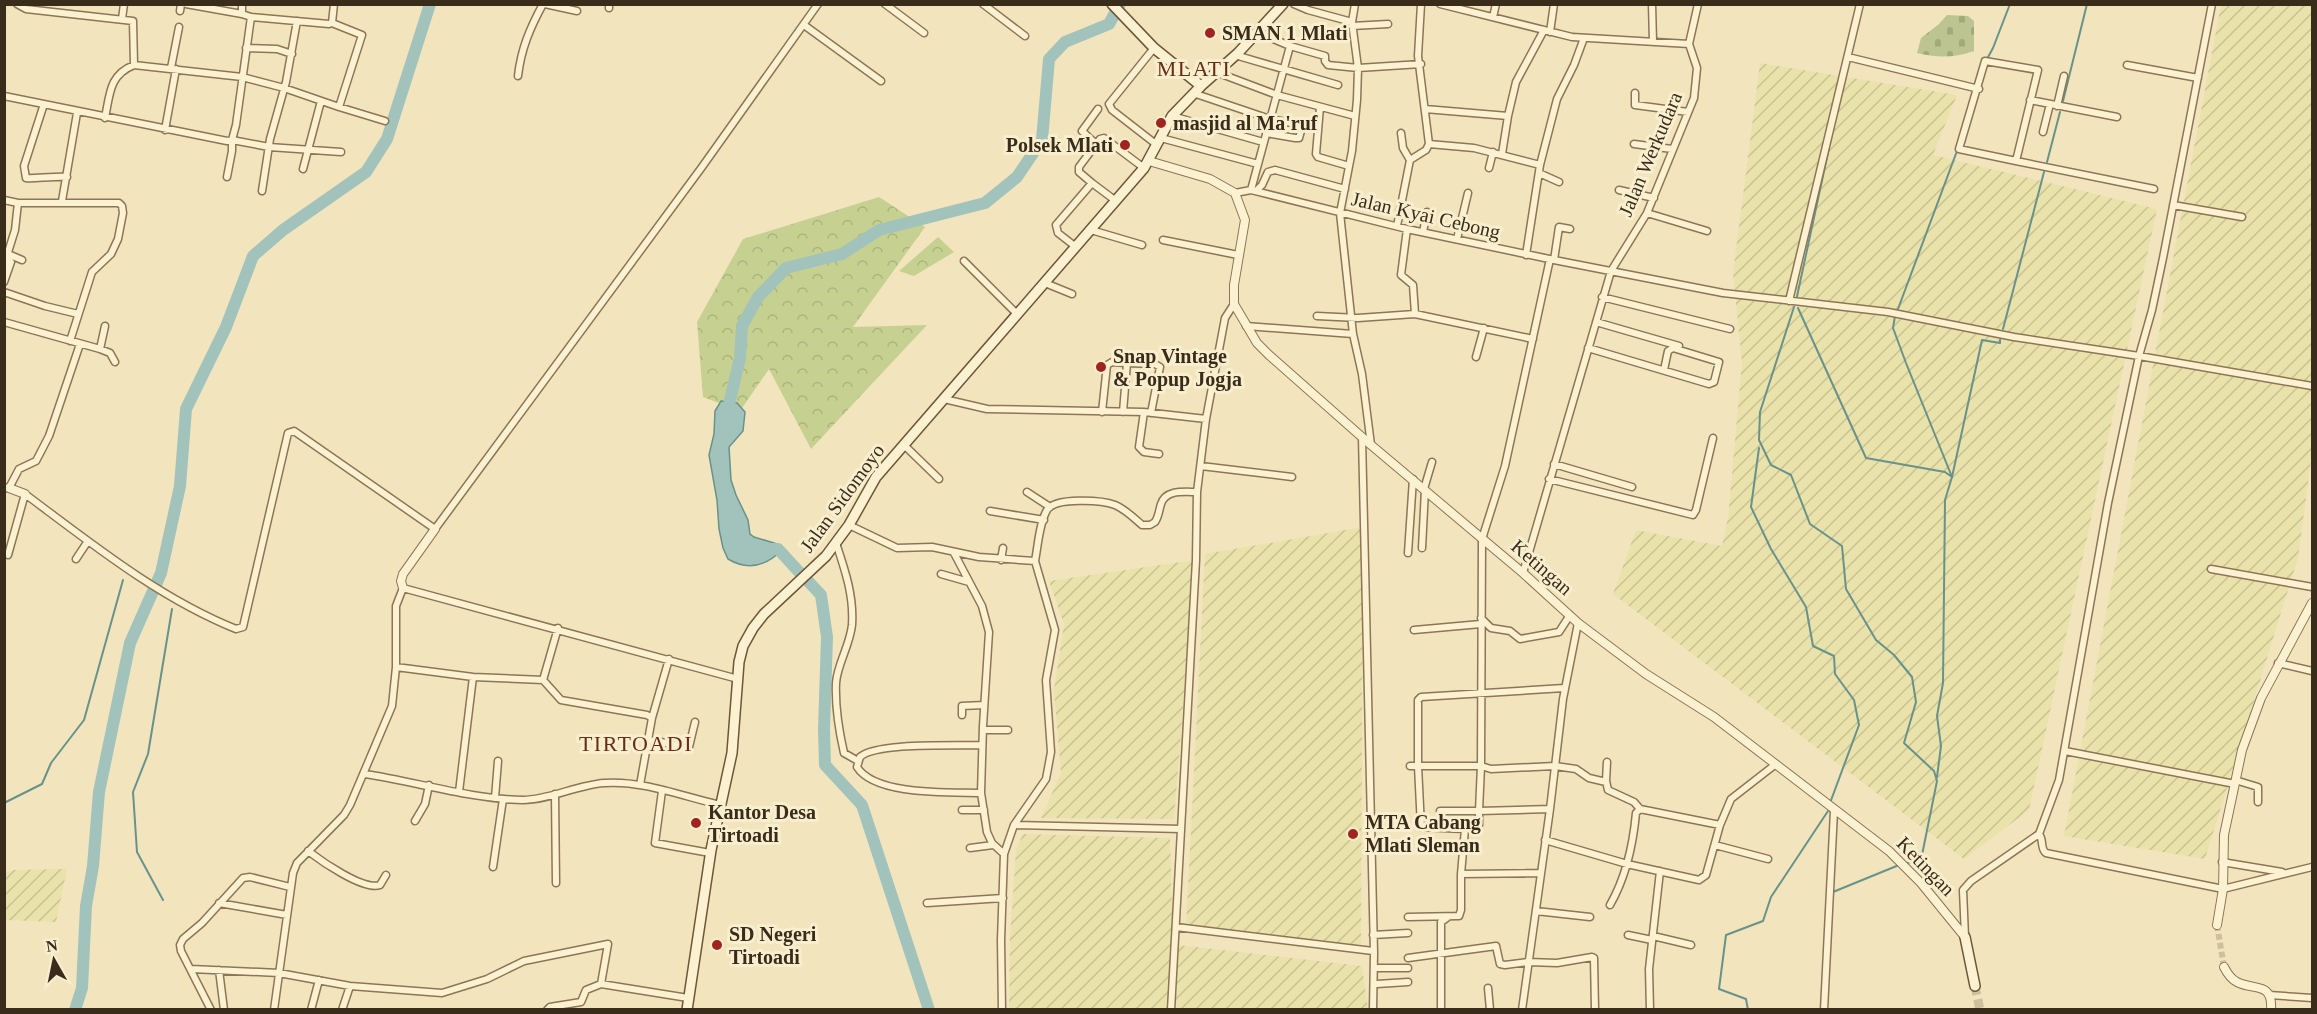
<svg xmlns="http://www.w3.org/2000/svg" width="2317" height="1014" font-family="Georgia,serif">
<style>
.farmland{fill:url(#farmland-furrows)}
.forest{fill:url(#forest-crowns)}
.cemetery{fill:url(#cemetery-stones)}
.water{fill:#a2c3bb;stroke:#68928a;stroke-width:1.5}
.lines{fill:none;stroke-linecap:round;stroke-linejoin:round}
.stream{stroke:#68928a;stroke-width:2}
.river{stroke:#a2c3bb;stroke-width:12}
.minor-tunnel{stroke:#cdc09d;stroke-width:6;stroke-dasharray:6 3;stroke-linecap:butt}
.secondary-tunnel{stroke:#cdc09d;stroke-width:9;stroke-dasharray:9 4.5;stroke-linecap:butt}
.minor-casing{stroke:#8d7555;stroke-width:9}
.tertiary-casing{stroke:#8d7555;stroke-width:10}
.secondary-casing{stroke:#6e5638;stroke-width:12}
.minor{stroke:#fcf2d2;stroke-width:6}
.tertiary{stroke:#fcf2d2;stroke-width:8}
.secondary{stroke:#fcf2d2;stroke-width:9}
.poi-dot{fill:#a2241f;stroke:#f9efce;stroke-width:2}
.labels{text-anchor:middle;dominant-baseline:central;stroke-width:6;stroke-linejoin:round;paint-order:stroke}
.poi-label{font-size:20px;font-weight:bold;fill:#3a2c1b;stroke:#f9efce;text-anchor:start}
.street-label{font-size:20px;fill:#3a2c1b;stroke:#f9efce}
.quarter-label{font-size:22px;letter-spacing:1.5px;fill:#6b2c16;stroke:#f9efce}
</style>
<defs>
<pattern id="farmland-furrows" width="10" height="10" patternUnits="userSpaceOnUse" patternTransform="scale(1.5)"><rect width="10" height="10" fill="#e9e2ab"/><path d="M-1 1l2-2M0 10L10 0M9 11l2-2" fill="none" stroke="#c9c293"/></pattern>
<pattern id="forest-crowns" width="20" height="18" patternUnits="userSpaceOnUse" patternTransform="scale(1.5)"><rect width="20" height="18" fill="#c6d191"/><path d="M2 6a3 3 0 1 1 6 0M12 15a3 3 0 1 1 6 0" fill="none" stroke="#abb47c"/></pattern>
<pattern id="cemetery-stones" width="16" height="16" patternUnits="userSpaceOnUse" patternTransform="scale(1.5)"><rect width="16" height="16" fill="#bcc591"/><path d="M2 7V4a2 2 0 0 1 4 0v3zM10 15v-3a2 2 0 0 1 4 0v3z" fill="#a2a97c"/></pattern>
</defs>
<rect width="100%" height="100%" fill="#f2e5be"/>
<!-- farmland -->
<path class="farmland" d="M2221 5H2312V453L2298 558 2205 859 2064 836Z
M1760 63 1957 95 1933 155 2157 209 2029 810 1964 859 1613 594 1636 530 1722 546 1728 518 1742 363 1733 273Z
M1363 527 1361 950 1186 928 1205 554Z
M1195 560 1174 819 1041 818 1061 773 1054 690 1064 624 1049 581Z
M1023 834 1170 838 1173 945 1169 1009 1009 1010 1010 938 1016 850Z
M67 869 56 922 5 920V873L13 870Z
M1178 945 1362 966 1368 1009 1174 1010Z"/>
<!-- forest -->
<path class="forest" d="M879 197 925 227 853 327 927 325 811 449 769 369 740 411 703 397 697 322 743 239Z
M938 237 954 252 914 276 899 271Z"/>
<!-- cemetery -->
<path class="cemetery" d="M1947 15 1968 16 1974 21V51C1954 58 1937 58 1917 53L1921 38 1939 24Z"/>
<!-- water -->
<path class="water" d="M721 401 737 403 745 412 743 431 729 447 731 480 736 495 748 520 750 534 754 537 781 545 782 550C766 566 748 571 728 559L723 548 719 529 717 500 709 455 714 434 715 411Z"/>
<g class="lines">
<!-- stream -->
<path class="stream" d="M1987 59 1993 48 2010 4
M2063 101 2087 4
M2047 162 2060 112
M1796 301 1829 148
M1794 307 1760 412 1759 440 1771 465 1791 475 1810 524 1842 546 1846 589 1876 640 1894 655 1912 677 1916 702 1904 743 1934 771 1937 781 1922 855 1924 859 1907 863
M1798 308 1866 458 1945 472 1952 477 1982 340 2000 343V340
M1898 309 1957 151
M1895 316 1893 328 1906 363 1952 477 1945 500 1943 683 1937 716 1941 746 1937 777
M2003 329 2044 172
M1759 448 1751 507 1771 549 1806 607 1813 646 1834 656 1835 674 1854 700 1859 725 1830 803
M4 803 42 784 51 763 84 720 123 580
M1833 892 1899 865
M163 900 137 852 133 792 148 754 172 609
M1748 1010 1746 999 1719 989 1726 935 1763 921 1771 897 1828 811"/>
<!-- river -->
<path class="river" d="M726 417 740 358 742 326 758 297 786 268 842 254 879 230 985 203 1017 177 1042 140 1049 59 1065 42 1109 24 1120 4
M767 549H778L801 574
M807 580 821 595 827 637 824 729 825 765 862 805 929 1010
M75 1010 82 988 86 906 93 866 99 792 130 643 161 573 180 486 186 409 226 327 253 256 283 230 366 172 387 139 430 4"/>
<!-- minor-tunnel -->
<path class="minor-tunnel" d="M2217 925 2224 967"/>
<!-- secondary-tunnel -->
<path class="secondary-tunnel" d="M1975 986 1980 1010"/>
<defs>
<path id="minor" d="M17 4 26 9 133 21 134 65
M186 4 242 14
M545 4 577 11
M885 4 924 33
M983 4 1025 36
M1294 4 1308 10 1352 22 1358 68 1357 100 1352 151 1340 213 1353 334 1362 374 1371 445
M1421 4 1418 56 1429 144
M1440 4 1572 37 1689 44
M1652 4 1653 42
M609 8V4
M180 11 181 4
M251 17 329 24 332 23 334 4
M1493 17 1496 4
M122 19 124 4
M1352 22 1355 4
M804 25 881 81
M1352 26 1388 24
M1257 32 1290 46 1325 56V61L1328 65 1358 68 1421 64
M1550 32 1554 4
M1689 44 1698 4
M246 48 277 49 292 54
M1154 48 1109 104 1112 110 1157 145
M1235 55 1338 85
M1848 57 1979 89
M1985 61 2038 70 2016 161 1959 149Z
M2127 65 2198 78
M171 68 179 27
M1216 72 1277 95 1355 116
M518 76C521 49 530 28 543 4
M1193 93 1270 119 1297 124 1301 131 1299 138H1295L1266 133
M1635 93V105L1688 112
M4 96 227 141 232 140 236 125 251 17 242 14V4
M2030 100 2117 117
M44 104 24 166 26 178C31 179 57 176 67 177
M2057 106 2064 76
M339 107 385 121
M1320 107 1316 154 1318 157 1349 166
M1425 109 1508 116
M1172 116 1263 142
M105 118C110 94 109 75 134 65L242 77 284 88 339 107 362 35 332 23
M165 130 176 69
M2043 132 2050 104
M1161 138 1258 164
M1096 144 1082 131 1098 109
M1634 144 1672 149
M1502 154 1508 116 1516 82 1544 30
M1410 160 1426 150 1429 144 1474 148 1540 165
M2016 161 2154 189
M1489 168 1493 152
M303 169 321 101
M1539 173 1559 182
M227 177 232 151V140L269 147 341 152
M1092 183 1079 172V167L1100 139 1104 138 1144 168
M1251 190 1290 46
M1619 190 1654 198
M262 191 270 139 286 82 297 21
M1256 191 1262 185 1268 172 1275 170 1345 189
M1235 193 1251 190 1407 229 1554 260 1723 293 1888 312 2014 337 2139 356 2312 386
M4 200 18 203H119L122 206 123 213 118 239 111 254 92 272 70 341
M62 201 77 113
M2173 205 2242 217
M1647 213 1707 231
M1397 226 1410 160 1403 148 1401 133
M1407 229 1401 275 1413 285 1415 314
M1091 230 1142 245
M1423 232 1427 212
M1457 239 1468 193
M1163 240 1238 255
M1076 247 1058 233 1056 225 1092 183 1116 201
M8 254 22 260
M1526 255 1540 165 1557 99 1574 65 1584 38
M1550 259 1505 466 1482 539 1481 766 1491 769 1555 766 1576 769 1589 778 1606 782
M1554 260 1559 227 1570 229
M964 261 1018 315
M4 265 15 230 18 203
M4 282 11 262 5 256
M1045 283 1072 294
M4 292 45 306 78 314
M1602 297 1730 329
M1789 301 1860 4
M1317 316 1358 318 1415 314 1533 339
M4 322 100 349 110 353 115 362
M1596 322 1679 346
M1246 326 1353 334
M1588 348 1709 384 1714 382 1719 362 1673 348 1668 351 1664 370
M100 349 105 326
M1476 357 1484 328
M944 399 987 409 1144 412 1206 419
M1102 412 1107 365 1112 362 1127 363
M1123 412 1127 363 1155 364 1160 367 1151 413
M1144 412 1139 447 1144 452 1159 454
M1362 437 1374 953 1373 1010
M904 445 939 479
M1554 464 1632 487
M1201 466 1292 477
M1549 479 1693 515 1696 510 1713 438
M4 488H9L19 469 36 461 49 436 80 344
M1424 489 1432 462
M1027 492 1050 507
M990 511 1044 520
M849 525 897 548 932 547 979 557 1035 561C1038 546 1039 524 1047 510 1055 497 1102 500 1115 505 1125 509 1134 518 1142 525H1150L1155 522C1159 516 1159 510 1161 504 1166 489 1185 492 1197 492
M836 543C845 570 854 596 852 625 850 645 837 665 836 683 835 706 839 731 844 753L858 761
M1422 548 1425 490
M954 553 982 606 989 632 983 726 981 793 987 832 992 843 1004 854 1001 940 1002 1010
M1408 553 1413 479
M8 555 25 494C92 544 159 598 236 629L243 627 288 433 294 431 435 529 702 167 818 4
M76 559 88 541
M1001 560 1003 548
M2211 569 2312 587
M1523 573 1611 271 1647 213 1694 98 1697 68 1689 44
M941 574 969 582
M1481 618 1491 628 1510 631 1520 639 1559 632 1570 615
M1414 630 1481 624
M2278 663 2312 671
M396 667 473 677 543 680 561 700 647 715 652 718
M543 680 558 628
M962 715V706L984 705
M983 730H1008
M649 740 689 747 695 722
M2065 751 2235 784
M1607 762 1606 781 1608 790 1634 802 1640 809
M1410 766H1481L1479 811 1550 809
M365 774C417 782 471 799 523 800 549 800 577 785 604 783 643 780 684 797 721 805
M2235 780 2258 787V802
M640 785 652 718 669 659
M662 791 655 843 710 853
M459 792 473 677
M981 793C951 792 875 796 857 767L860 757C876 742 957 746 982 745
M555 794 556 883
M495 798 498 761
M962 810H984
M1440 811H1479V825L1477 827 1465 829 1461 874 1540 873
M415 821 425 804 429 785
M1014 825 1181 829
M1720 825 1731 799 1776 764
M1465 829 1421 827 1418 766V700L1421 697 1564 688
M2039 834C2044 840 2040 849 2046 853L2223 889 2312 867
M1545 840 1627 864 1699 880 1706 875 1720 825 1640 809 1636 813C1633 846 1626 877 1610 905
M1715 845 1768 859
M970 848 993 845
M308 851C321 861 364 891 380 885L386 875
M1004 854 1014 825 1046 779 1051 752 1046 680 1055 630 1035 561
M2222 862 2282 872
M493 867 503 799
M219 903 287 915
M927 903 1003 898
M1536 911 1590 917
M1408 917 1459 916 1461 910V874
M1176 927 1373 951
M1373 935 1408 933
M1628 935 1652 940
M1653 936 1691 945
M1965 937 1963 890 1971 881 2039 834 2059 780 2108 503 2139 356 2152 310 2163 258 2212 4
M1408 958 1496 946 1500 964 1505 965 1528 962 1557 963 1592 957 1594 958 1595 1010
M1377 968H1408
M191 969 279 973 350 986 442 993 487 979 524 961 608 944 601 984
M219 970 224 1010
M1377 984 1408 982
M1488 988 1490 1010
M2269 995 2312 998
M211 1010 181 951 180 945 183 939 202 923 243 878 250 877 290 887
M274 1010 293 873 297 863 344 815 350 805 392 706 396 667V606L403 588 738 679
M311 1010 319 980
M342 1010 350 986
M547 1010 550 1007 581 1002 586 990 601 984 688 998
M1171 1010 1196 560 1197 492 1206 419 1225 318 1234 304
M1441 1010V922L1448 917
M1522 1010 1550 809 1563 699 1578 623
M1650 1010 1649 969 1660 871
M1824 1010 1834 811"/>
<path id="tertiary" d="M1149 161 1210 179 1235 193 1245 220 1234 285V304L1257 343 1269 355 1371 445 1523 573 1578 623 1646 674 1714 717 1889 851 1921 883 1965 937
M9 488 25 494
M403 588 401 581 403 574 435 529
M2217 925 2223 889 2224 835 2242 750 2261 698 2312 603
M2224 967C2227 973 2231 979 2237 982 2254 991 2273 981 2271 1010"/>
<path id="secondary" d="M1112 4 1154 48 1201 86
M1965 937 1975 986
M687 1010 711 850 732 753 739 662 743 646 753 628 764 614 826 556 849 525 876 477 1144 168 1172 116 1201 86 1238 53 1283 4"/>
</defs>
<!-- minor casing -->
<use href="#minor" class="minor-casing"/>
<!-- tertiary casing -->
<use href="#tertiary" class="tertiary-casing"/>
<!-- secondary casing -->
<use href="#secondary" class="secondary-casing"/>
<!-- minor -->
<use href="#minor" class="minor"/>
<!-- tertiary -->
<use href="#tertiary" class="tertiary"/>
<!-- secondary -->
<use href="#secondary" class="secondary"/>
</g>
<!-- markers -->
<g class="poi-dot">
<circle cx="1210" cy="33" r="6"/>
<circle cx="1161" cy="123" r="6"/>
<circle cx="1125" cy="145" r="6"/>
<circle cx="1101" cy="367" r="6"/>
<circle cx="696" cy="823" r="6"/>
<circle cx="1353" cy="834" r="6"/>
<circle cx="717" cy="945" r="6"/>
</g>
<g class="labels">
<!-- poi labels -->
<g class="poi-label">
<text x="1222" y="33">SMAN 1 Mlati</text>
<text x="1173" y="123">masjid al Ma'ruf</text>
<text x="1113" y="145" text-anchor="end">Polsek Mlati</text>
<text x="1113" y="356">Snap Vintage<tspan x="1113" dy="23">&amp; Popup Jogja</tspan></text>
<text x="708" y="812">Kantor Desa<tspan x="708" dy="23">Tirtoadi</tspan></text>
<text x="1365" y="822">MTA Cabang<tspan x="1365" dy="23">Mlati Sleman</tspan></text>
<text x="729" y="934">SD Negeri<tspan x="729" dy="23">Tirtoadi</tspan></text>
</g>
<!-- street labels -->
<g class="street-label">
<text transform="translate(1650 154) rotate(-67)">Jalan Werkudara</text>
<text transform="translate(1426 215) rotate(13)">Jalan Kyai Cebong</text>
<text transform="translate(842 498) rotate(-54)">Jalan Sidomoyo</text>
<text transform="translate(1542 567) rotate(41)">Ketingan</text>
<text transform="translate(1926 866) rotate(46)">Ketingan</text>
</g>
<!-- quarter labels -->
<g class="quarter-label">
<text x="1194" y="68">MLATI</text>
<text x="636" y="743">TIRTOADI</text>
</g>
</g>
<!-- border -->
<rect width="2317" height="1014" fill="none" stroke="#3a2c1b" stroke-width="12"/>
<!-- north arrow -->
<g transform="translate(54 960) rotate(351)" stroke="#f9efce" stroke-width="4.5" paint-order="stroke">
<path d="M0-4.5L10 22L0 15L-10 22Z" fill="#3a2c1b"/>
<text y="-9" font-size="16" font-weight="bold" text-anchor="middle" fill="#3a2c1b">N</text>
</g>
</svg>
